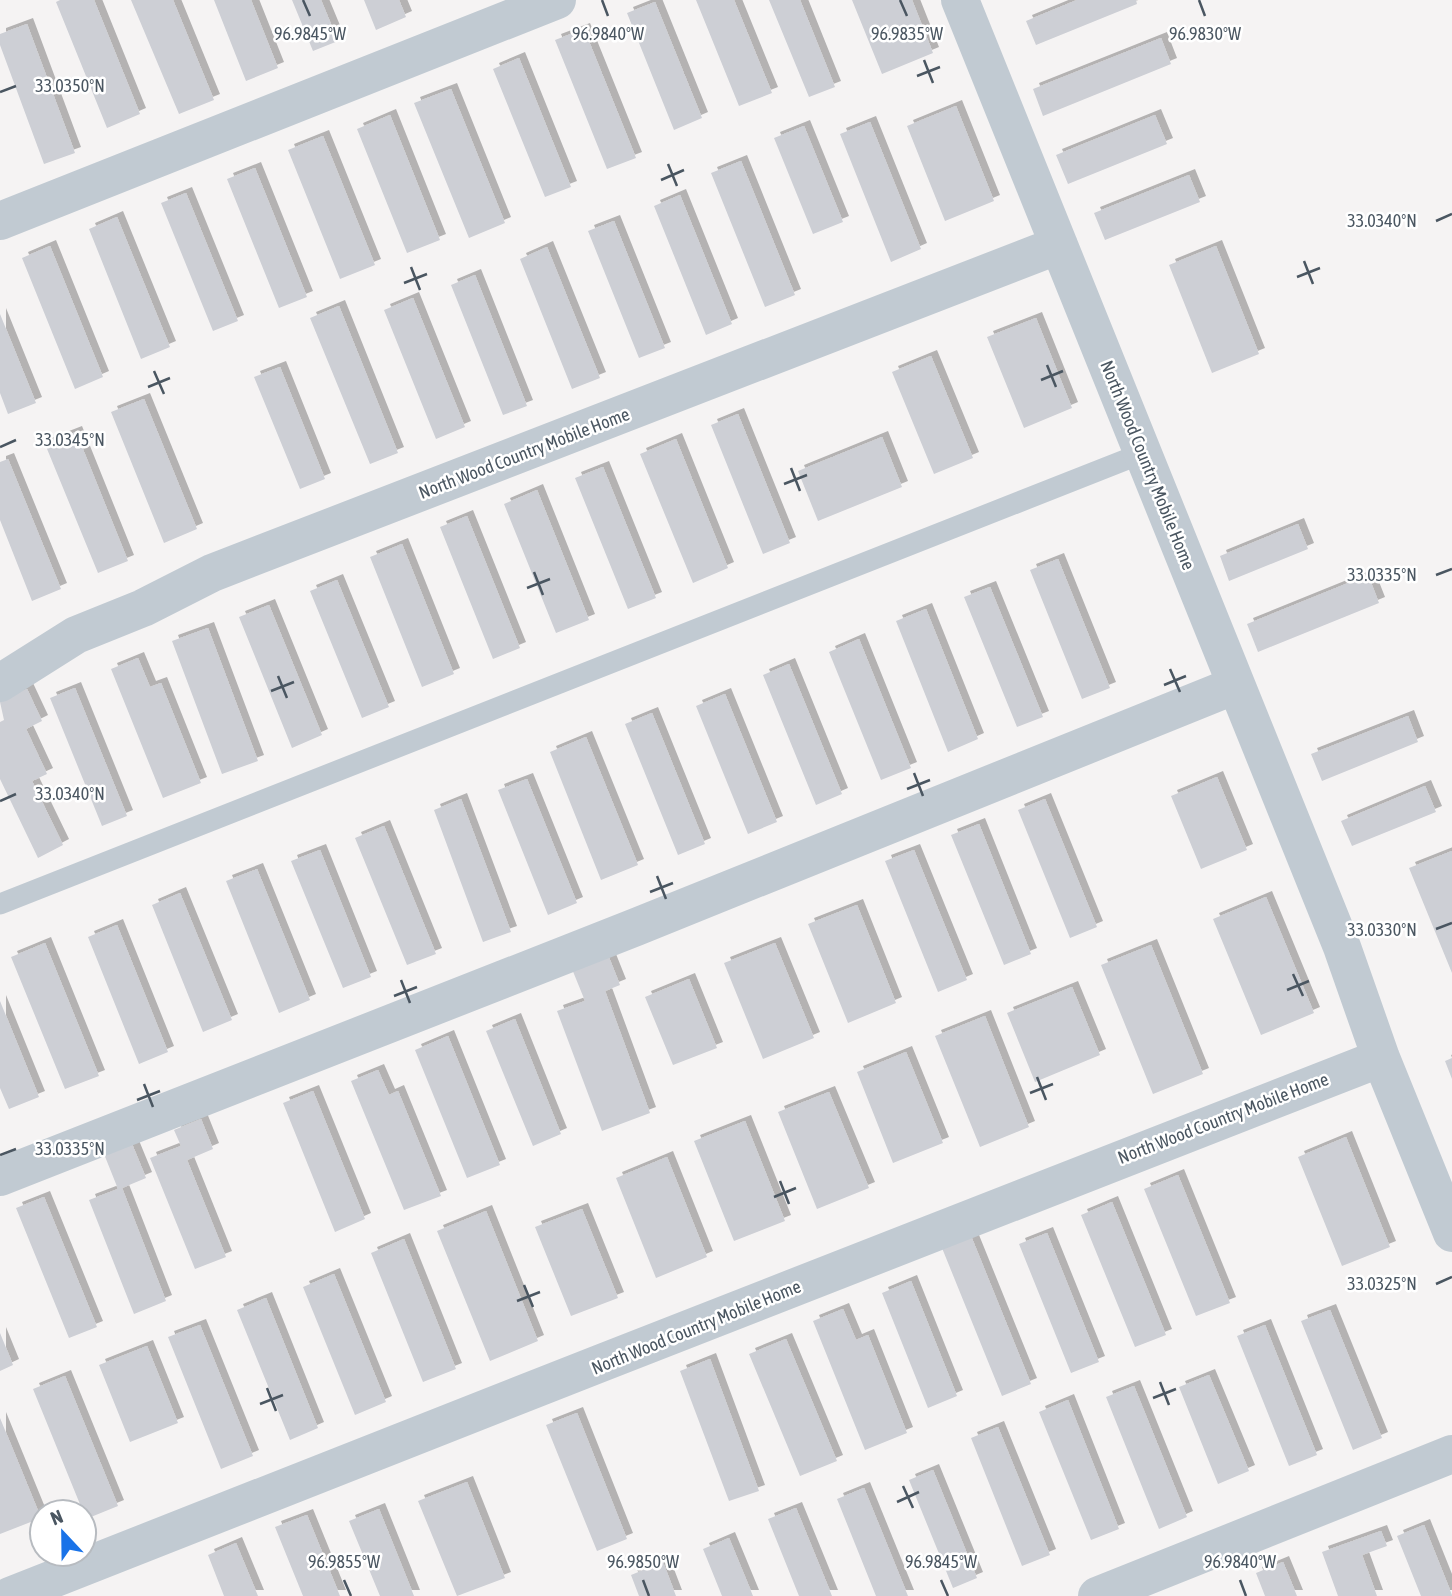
<svg xmlns="http://www.w3.org/2000/svg" width="1452" height="1596" font-family="'Asap Condensed',sans-serif">
<style>
.building{fill:#cdcfd5;filter:url(#shadow)}
.lines{fill:none;stroke-linecap:round;stroke-linejoin:round}
.service{stroke:#c1cad2;stroke-width:21}
.minor{stroke:#c1cad2;stroke-width:38}
.ticks{fill:none;stroke:#4a5661;stroke-width:2.5}
.labels{text-anchor:middle;dominant-baseline:central;stroke-width:5;stroke-linejoin:round;paint-order:stroke}
.street-label{font-size:18px;fill:#4a5661;stroke:#fff}
.ticks-label{font-size:18px;text-anchor:middle;fill:#4a5661;stroke:#fff;stroke-width:5;stroke-linejoin:round;paint-order:stroke}
</style>
<defs>
<filter id="shadow"><feDropShadow dx="6" dy="-6" stdDeviation="0" flood-color="#0004"/></filter>
</defs>
<rect width="100%" height="100%" fill="#f5f3f3"/>
<!-- building -->
<path class="building" d="M60 0H94L140 114 107 128 56 2Z
M131 0H173L214 100 179 114Z
M214 0H251L278 68 246 81Z
M292 0H321L338 41 313 51Z
M364 0H399L406 17 376 30Z
M696 0H734L772 93 739 106Z
M769 0H800L835 87 809 97Z
M852 0H912L933 53 882 74Z
M1077 0H1136L1137 4 1036 45 1026 21Z
M655 2 702 118 674 130 627 13Z
M27 24 75 153 44 164 0 45V34Z
M584 29 636 158 607 169 555 40Z
M1161 38 1171 64 1043 116 1033 89Z
M519 58 571 187 545 197 493 69Z
M451 89 505 223 469 238 414 103Z
M956 106 994 201 945 221 907 126Z
M390 115 440 240 407 253 357 129Z
M1155 115 1167 144 1068 184 1056 155Z
M870 122 921 249 891 262 840 134Z
M804 126 843 222 813 234 774 138Z
M323 136 375 265 340 279 288 150Z
M741 161 795 295 765 307 711 173Z
M255 168 307 297 279 308 227 179Z
M1189 175 1200 202 1105 240 1094 213Z
M186 193 238 321 213 331 161 203Z
M680 195 732 324 706 335 654 206Z
M117 217 170 347 141 359 89 229Z
M614 221 665 348 639 358 588 231Z
M50 246 103 377 75 389 22 258Z
M1216 246 1259 354 1212 373 1169 265Z
M547 247 600 378 572 389 520 259Z
M475 275 527 406 503 415 451 285Z
M413 298 465 427 436 439 384 310Z
M339 306 398 453 370 464 310 318Z
M0 314 36 403 8 414 0 393Z
M1036 318 1072 408 1024 428 987 337Z
M931 356 973 458 934 474 892 372Z
M280 367 325 479 300 489 254 377Z
M144 399 197 529 164 543 111 412Z
M738 414 790 543 763 554 711 425Z
M76 432 128 561 98 573 45 444Z
M882 437 902 487 818 521 798 471Z
M676 439 728 568 693 583 640 454Z
M8 459 61 589 32 601 0 520V462Z
M603 467 656 598 628 609 575 478Z
M537 490 589 620 556 633 504 504Z
M467 516 520 648 493 659 440 527Z
M1298 524 1308 549 1229 581 1220 556Z
M402 544 454 674 422 687 370 557Z
M1058 559 1110 688 1082 699 1030 570Z
M1368 575 1379 603 1258 652 1247 624Z
M337 580 389 707 362 718 310 591Z
M990 587 1043 717 1017 727 964 597Z
M269 605 322 735 292 748 239 617Z
M926 609 978 739 948 752 896 621Z
M208 628 258 761 222 774 172 641Z
M859 639 911 768 881 780 829 652Z
M138 658 150 687 161 683 201 783 163 798 111 669Z
M789 664 842 794 816 805 763 675Z
M75 688 127 816 102 826 50 698Z
M27 689 42 721 26 729 47 774 32 781 63 845 38 858 0 779V722L4 720 0 702Z
M725 694 777 822 748 834 696 706Z
M652 713 705 844 678 855 625 724Z
M1408 716 1418 742 1322 781 1311 754Z
M586 737 638 865 601 880 550 752Z
M1217 777 1247 850 1201 869 1171 796Z
M527 779 577 903 548 915 498 790Z
M1425 786 1436 812 1352 846 1341 821Z
M461 799 511 932 483 942 434 810Z
M1045 799 1097 927 1070 938 1018 810Z
M979 824 1031 954 1004 965 951 835Z
M384 826 436 954 407 965 355 838Z
M320 850 371 977 343 988 291 861Z
M914 850 967 980 938 992 885 861Z
M1452 851V973L1409 868Z
M257 869 310 1000 279 1013 226 881Z
M180 893 232 1020 203 1032 152 905Z
M1266 897 1314 1013 1261 1035 1213 919Z
M857 905 896 1003 848 1023 808 924Z
M117 925 168 1052 139 1064 88 937Z
M45 943 99 1076 65 1089 11 957Z
M775 943 814 1038 763 1059 724 963Z
M1151 945 1203 1074 1153 1094 1101 965Z
M608 955 620 985 605 991 650 1113 602 1131 557 1011 585 1001 572 969Z
M689 979 717 1048 673 1065 645 997Z
M1072 987 1100 1055 1035 1082 1007 1013Z
M0 1001 39 1097 9 1109 0 1088Z
M985 1016 1029 1127 980 1147 935 1036Z
M515 1019 561 1134 533 1146 486 1031Z
M448 1036 500 1165 467 1178 415 1050Z
M906 1052 943 1143 893 1163 857 1072Z
M1452 1058V1079L1445 1061Z
M378 1070 389 1095 398 1091 441 1196 404 1210 351 1081Z
M313 1091 365 1219 335 1232 283 1103Z
M829 1092 869 1188 817 1209 778 1112Z
M201 1119 213 1149 187 1160 226 1257 195 1269 150 1158 181 1146 174 1130Z
M745 1121 785 1221 734 1241 694 1141Z
M1346 1137 1390 1247 1342 1266 1298 1157Z
M132 1144 146 1178 122 1188 166 1301 134 1314 89 1200 118 1189 104 1154Z
M667 1157 707 1257 656 1278 616 1178Z
M1178 1175 1230 1303 1196 1316 1144 1189Z
M44 1197 97 1327 69 1338 16 1208Z
M1112 1202 1166 1335 1135 1347 1081 1215Z
M582 1209 618 1298 571 1316 535 1227Z
M486 1211 538 1341 490 1361 437 1231Z
M1047 1233 1099 1362 1071 1373 1019 1244Z
M971 1236 1031 1384 1002 1396 942 1248Z
M404 1239 456 1369 423 1382 371 1253Z
M334 1274 386 1402 355 1415 303 1287Z
M911 1281 957 1396 928 1408 882 1293Z
M266 1298 318 1428 290 1440 237 1310Z
M843 1309 856 1340 868 1335 907 1433 865 1450 813 1321Z
M1330 1310 1382 1438 1353 1450 1301 1321Z
M200 1325 253 1456 221 1469 168 1337Z
M1265 1325 1317 1455 1289 1466 1237 1336Z
M0 1333 13 1365 0 1371Z
M786 1339 837 1461 800 1476 749 1354Z
M147 1346 178 1423 130 1442 99 1365Z
M710 1359 759 1491 729 1501 680 1371Z
M1209 1375 1249 1471 1218 1484 1179 1387Z
M65 1376 118 1506 86 1519 33 1389Z
M1134 1386 1187 1517 1159 1529 1106 1397Z
M1068 1400 1119 1529 1091 1540 1039 1412Z
M577 1413 627 1539 597 1551 546 1425Z
M0 1418 41 1518 0 1534Z
M998 1427 1050 1555 1022 1566 971 1438Z
M933 1470 977 1578 953 1588 909 1480Z
M467 1482 505 1578 457 1596 418 1501Z
M864 1488 908 1596H876L837 1499Z
M796 1508 832 1596H799L768 1519Z
M379 1509 414 1596H380L349 1521Z
M307 1515 340 1596H303L275 1527Z
M1424 1525 1452 1595V1596H1421L1397 1536Z
M1381 1531 1387 1546 1362 1555 1377 1596H1338L1322 1552Z
M729 1538 753 1596H722L703 1549Z
M236 1543 258 1596H224L208 1555Z
M663 1562 676 1596H639L631 1575Z
M1283 1562 1297 1596H1265L1256 1573Z"/>
<g class="lines">
<!-- service -->
<path class="service" d="M0 904 1143 453"/>
<!-- minor -->
<path class="minor" d="M960 0 1342 947 1381 1058 1452 1233
M0 221 557 0
M0 683 76 635 143 608 212 573 1059 245
M0 1177 636 927 1236 685
M10 1596C467 1417 923 1234 1381 1058
M1097 1596 1452 1454"/>
</g>
<!-- ticks -->
<path class="ticks" d="M303 0 310 16M602 0 608 16M900 0 907 16M1199 0 1205 16M924 60 933 83M917 76 940 67M0 92 16 86M668 164 677 186M661 180 684 170M1436 221 1452 214M1304 261 1313 284M411 267 420 290M1297 277 1320 268M404 283 427 274M1047 365 1056 387M154 371 164 394M1041 380 1063 371M148 387 170 378M0 447 16 440M791 468 800 491M784 484 807 475M534 572 543 595M1436 575 1452 569M527 588 550 579M1170 669 1180 692M278 676 287 698M1164 685 1186 676M271 691 294 682M914 773 923 796M907 789 930 780M0 801 16 794M657 876 666 899M650 892 673 883M1436 929 1452 923M1293 974 1303 996M401 980 410 1003M1287 990 1309 981M394 996 417 987M1037 1077 1046 1100M144 1084 153 1107M1030 1093 1053 1084M137 1100 160 1091M0 1155 16 1149M780 1181 789 1204M774 1197 796 1188M1436 1284 1452 1277M524 1285 533 1307M517 1301 540 1292M1160 1382 1169 1405M267 1388 276 1411M1153 1398 1176 1389M260 1404 283 1395M903 1486 913 1508M897 1502 919 1492M344 1580 351 1596M643 1580 649 1596M941 1580 948 1596M1240 1580 1246 1596"/>
<g class="labels">
<!-- street labels -->
<g class="street-label">
<text transform="translate(524 453) rotate(-21)">North Wood Country Mobile Home</text>
<text transform="translate(1148 465) rotate(68)">North Wood Country Mobile Home</text>
<text transform="translate(1223 1118) rotate(-21)">North Wood Country Mobile Home</text>
<text transform="translate(696 1327) rotate(-22)">North Wood Country Mobile Home</text>
</g>
</g>
<g class="ticks-label">
<text x="310" y="40">96.9845°W</text>
<text x="608" y="40">96.9840°W</text>
<text x="907" y="40">96.9835°W</text>
<text x="1205" y="40">96.9830°W</text>
<text x="70" y="92">33.0350°N</text>
<text x="1382" y="227">33.0340°N</text>
<text x="70" y="446">33.0345°N</text>
<text x="1382" y="581">33.0335°N</text>
<text x="70" y="800">33.0340°N</text>
<text x="1382" y="936">33.0330°N</text>
<text x="70" y="1155">33.0335°N</text>
<text x="1382" y="1290">33.0325°N</text>
<text x="344" y="1568">96.9855°W</text>
<text x="643" y="1568">96.9850°W</text>
<text x="941" y="1568">96.9845°W</text>
<text x="1240" y="1568">96.9840°W</text>
</g>
<!-- north arrow -->
<g transform="translate(63 1533) rotate(338)"><circle r="33" fill="#ffffff" stroke="#b7bbc0" stroke-width="2"/>
<path d="M0-5L12 26L0 18L-12 26Z" fill="#1a73e8"/>
<text y="-10" font-size="19" font-weight="bold" text-anchor="middle" fill="#4a5661">N</text>
</g>
</svg>
